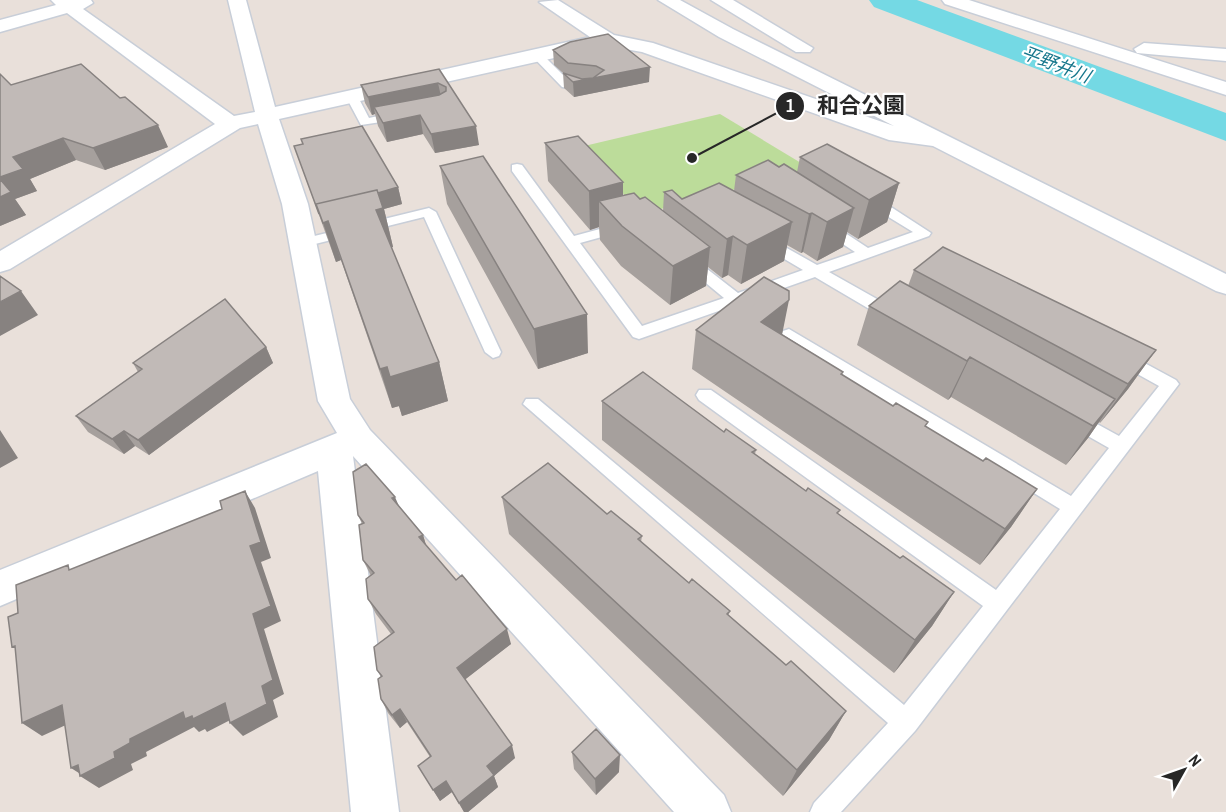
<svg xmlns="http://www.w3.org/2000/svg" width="1226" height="812" font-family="'Archivo Narrow','Noto Sans JP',sans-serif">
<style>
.green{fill:#bcdc9a}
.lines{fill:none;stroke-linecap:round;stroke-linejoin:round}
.river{fill:#74d9e4;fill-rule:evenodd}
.lane-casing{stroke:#c8ced8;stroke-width:3}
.street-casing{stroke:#c8ced8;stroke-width:3}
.lane{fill:#fff;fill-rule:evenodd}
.street{fill:#fff;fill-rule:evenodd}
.wall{fill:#a6a09d}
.shaded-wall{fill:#878280}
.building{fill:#c1bab7;stroke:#878280;stroke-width:1.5}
.labels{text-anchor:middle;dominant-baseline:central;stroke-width:4.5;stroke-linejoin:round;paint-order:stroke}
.far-water-label{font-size:18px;font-style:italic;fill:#17778c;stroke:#fff}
.leader{fill:none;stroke:#272727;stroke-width:2}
.callout-dot{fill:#272727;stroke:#fff;stroke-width:2}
.mark-label{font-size:18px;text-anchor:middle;font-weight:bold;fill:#fff}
.callout-label{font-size:22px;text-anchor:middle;font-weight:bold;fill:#272727;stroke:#fff;stroke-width:4.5;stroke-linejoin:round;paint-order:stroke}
</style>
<rect width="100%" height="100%" fill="#e9e0da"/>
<!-- green -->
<path class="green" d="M720 114 811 169 642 214 580 147Z"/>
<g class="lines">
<!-- river -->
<path class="river" d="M869 0H917L1226 113V141L874 7Z"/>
<defs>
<path id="lane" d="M532 52H540L570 82 592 88 586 91 562 87 532 56Z
M351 92 357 95 369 118 401 111 407 115 401 119 361 125 345 95Z
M517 164 522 165 574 236 622 223 627 224V230L580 243 642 326 724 298 683 264 681 261 683 258H693L738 293 803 270 759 244 757 241 759 238H769L817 265 855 252 820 229V223H830L868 248 913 232 864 202V196H874L931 233 929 236 829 272 900 312 902 316 900 320H888L815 277 639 339 633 337 512 171V165Z
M429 208 436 212 501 352 499 356 493 358 485 352 424 217 303 247 296 243 298 240Z
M789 329 1071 496 1109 448 1065 423 1062 418 1065 413H1077L1119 436 1159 386 1114 361 1112 357 1114 353H1126L1176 380 1179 384 915 731 841 812H810L814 803 888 723 523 404 526 399H538L904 705 983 606 699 400 696 395 699 390H711L996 590 1060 509 783 339 781 335 783 331Z"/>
<path id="street" d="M51 0H91L93 3 83 9 234 116 255 112 228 0H246L275 107 590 37 539 2 558 0 614 35 653 43 894 126 719 37 658 0H680L733 29 1226 274V294L1216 291 933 146 889 140 642 52 608 46 279 119 308 204 350 399 370 430 724 795 731 812H674L353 456 399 812H351L318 471 0 606V570L337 433 318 401 282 204 258 124 240 128 10 269 0 272V251L215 124 67 13 0 32V20L56 5Z
M711 0H733L813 48 810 52H796Z
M942 0H969L1226 82V95L945 4Z
M1144 43 1226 49V61L1137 53 1134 49Z"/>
</defs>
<!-- lane casing -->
<use href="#lane" class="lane-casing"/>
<!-- street casing -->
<use href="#street" class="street-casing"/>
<!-- lane -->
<use href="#lane" class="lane"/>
<!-- street -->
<use href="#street" class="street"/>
</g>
<!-- wall -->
<path class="wall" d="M553 50 649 82 574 97 564 88 563 73 554 65Z
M439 69 479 145 435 153 423 134 387 142 378 126 375 114 372 115 365 103 361 85Z
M11 85 168 147 105 170 76 160 30 179 37 191 15 199 26 215 0 226Z
M545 143 623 195 640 199 663 211 664 192 682 199 734 191 736 175 779 167 797 172 800 157 899 183 887 222 858 239 847 232 843 247 817 261 803 252 801 253 787 245 784 261 741 284 728 275 722 278 708 267 706 286 670 305 621 266 600 240 599 227 590 230 548 181Z
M294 146 398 187 402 204 384 209 393 247H391L439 362 448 401 402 416 399 406 392 408 341 260 336 262Z
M440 166 588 353 538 369 447 204Z
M914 270 1156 350 1128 389 1100 423 1099 422 1088 438 1066 465 951 397 948 400 857 345 869 306 908 286Z
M696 330 782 334 843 372 842 375 926 427 983 461 1037 489 1011 527 980 565 692 369Z
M266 347 273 363 149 455 135 446 124 454 88 432 76 416 138 372 133 363Z
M602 401 724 432 756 450 755 454 838 514 900 558 954 592 932 626 894 673 602 440Z
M502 497 607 514 642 536 641 542 689 583 730 611 728 616 786 665 846 711 829 740 783 796 509 534Z
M399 506 423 535 426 545 511 644 465 679 515 758 494 776 498 787 468 812H464L452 792 440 801 418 766 430 757 407 722 400 728 388 713 381 699V677L377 670 391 634 376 614 368 599 371 576 363 560 362 524 358 515Z
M572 752 619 772 596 795 574 769Z"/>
<!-- shaded-wall -->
<path class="shaded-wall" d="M650 67 649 82 574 97 573 82Z
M438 83 442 101 374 107 375 114 372 115 368 97Z
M420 115 423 134 387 142 383 123Z
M158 125 168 147 105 170 93 148Z
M476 126 479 145 435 153 431 134Z
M63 138 76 160 30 179 37 191 15 199 26 215 0 226V177L13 157Z
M623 182V221L599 201V227L590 230 589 191Z
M899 183 887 222 858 239 869 200Z
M398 187 402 204 384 209 393 247 386 249 328 221 341 260 336 262 320 214 375 193Z
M854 208 843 247 817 261 827 222Z
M812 213 803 252 801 253 809 214Z
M792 222 784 261 741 284 747 245Z
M733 236 728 275 722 278 727 239Z
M710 247 706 286 670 305 673 266Z
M21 291 38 315 0 336V302Z
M789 300 781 340 761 322Z
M587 314 588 353 538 369 534 329Z
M266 347 273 363 149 455 138 440Z
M1156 350 1128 389 1100 423 1128 384Z
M970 357 951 397 948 400 967 361Z
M439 362 448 401 402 416 390 377Z
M387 367 399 406 392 408 380 369Z
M1115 399 1088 438 1066 465 1093 426Z
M0 430 18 458 0 468Z
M124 431 135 446 124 454 112 439Z
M1037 489 1011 527 980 565 1005 529Z
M245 491 255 508 271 558 261 562 281 621 264 629 284 694 273 700 278 717 243 736 230 723 262 686 253 614 250 546Z
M395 497 402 513 392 498Z
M423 535 428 552 419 537Z
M954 592 932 626 894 673 915 640Z
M507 629 511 644 462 682 457 668Z
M225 703 238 716 207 732 205 729 199 732 194 727 146 752 147 756 131 764 133 770 99 788 80 776 82 775 71 768 114 752 130 739 183 712Z
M62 705 81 718 42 736 22 723Z
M400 709 407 722 400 728 392 715Z
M846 711 829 740 783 796 797 770Z
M512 745 515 758 494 776 498 787 468 812H464L459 803 487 766Z
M620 755 619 772 596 795 595 779Z
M446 781 452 792 440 801 433 790Z"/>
<!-- building -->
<path class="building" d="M608 34 650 67 573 82 563 73 582 79 593 78 604 70 596 66 568 63 553 50 570 42Z
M81 64 120 98 125 97 158 125 93 148 63 138 13 157 23 169 0 177V74L11 85Z
M439 69 476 126 431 134 420 115 383 123 374 107 439 95 446 91V87L438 83 368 97 361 85Z
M362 126 398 187 378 193 377 190 316 204 319 214 294 146 303 144 301 139Z
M578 136 623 182 589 191 545 143Z
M827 144 899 183 869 200 800 157Z
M483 156 587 314 534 329 440 166Z
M768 160 779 167 784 164 854 208 827 222 812 213 809 214 736 175Z
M0 179 11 192 0 197Z
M719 183 792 222 747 245 733 236 727 239 664 192 672 190 682 199Z
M377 190 383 208 376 210 439 362 390 377 387 367 380 369 328 221 323 223 316 204Z
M634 193 640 199 645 197 710 247 673 266 622 226 599 201Z
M943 247 1156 350 1128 384 914 270Z
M0 276 21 291 0 302Z
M764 277 789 291V300L761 322 843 372 841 374 893 406 896 403 928 422 925 426 983 461 986 458 1037 489 1005 529 696 330Z
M900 281 1115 399 1093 426 970 357 967 361 869 306Z
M225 299 266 347 138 440 124 431 112 439 76 416 142 369 133 363Z
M643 372 724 432 726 429 756 450 752 452 806 491 808 488 840 510 837 513 900 558 903 556 954 592 915 640 602 401Z
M548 463 607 514 611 511 642 536 638 539 689 583 692 579 730 611 727 614 786 665 791 661 846 711 797 770 502 497Z
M366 464 395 497 392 498 423 535 419 537 456 580 462 575 507 629 457 668 512 745 487 766 494 775 459 803 446 781 433 790 418 766 431 756 400 709 392 715 381 699 378 679 382 676 377 670 374 647 394 632 368 599 366 579 374 573 363 560 359 525 364 523 358 515 353 472Z
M245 491 261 542 250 546 271 606 253 614 273 680 262 686 267 704 230 723 225 703 193 719 192 716 185 719 183 712 130 739V743L114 752 115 758 80 776 78 765 71 768 62 705 22 723 15 646 12 647 8 617 18 613 16 585 68 565 69 570 222 509 220 501Z
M596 729 620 755 595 779 572 752Z"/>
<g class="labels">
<!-- far-water labels -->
<g class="far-water-label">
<text transform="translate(1056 64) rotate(21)">平野井川</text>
</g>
</g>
<!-- callouts -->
<path class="leader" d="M692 158L790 106"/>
<g class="callout-dot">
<circle cx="692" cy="158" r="6"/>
<circle cx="790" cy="106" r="15"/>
</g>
<g class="mark-label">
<text x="790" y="112">1</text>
</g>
<g class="callout-label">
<text x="861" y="113">和合公園</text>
</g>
<!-- north arrow -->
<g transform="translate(1184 770) rotate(50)" stroke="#ffffff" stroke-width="4.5" paint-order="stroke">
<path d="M0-4.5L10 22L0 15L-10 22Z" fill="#272727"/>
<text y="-9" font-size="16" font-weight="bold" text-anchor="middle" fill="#272727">N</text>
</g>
</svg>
